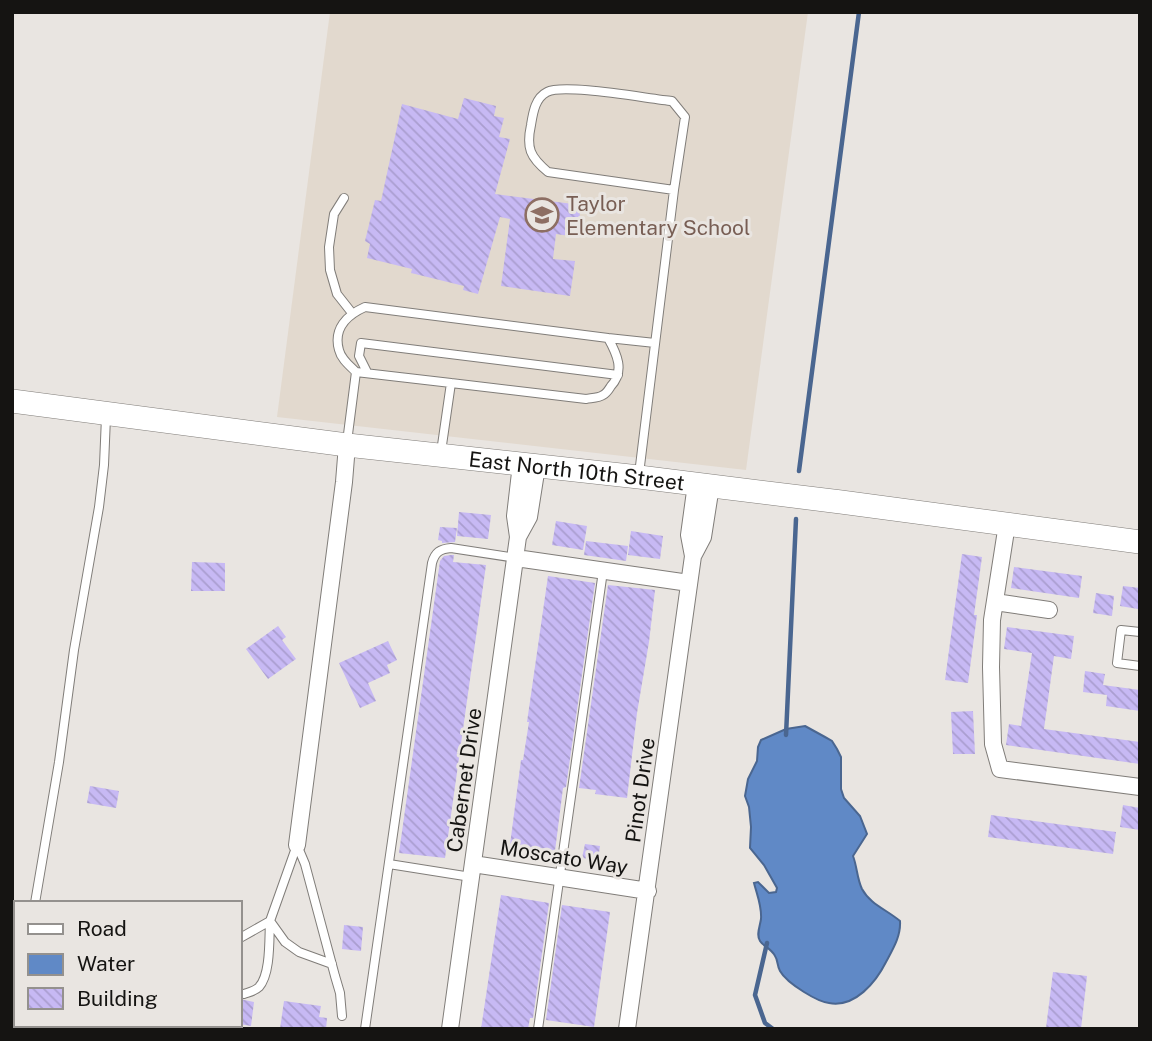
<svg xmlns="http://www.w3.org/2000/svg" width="1152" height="1041" font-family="'Public Sans',sans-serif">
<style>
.built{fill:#e2d9ce}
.water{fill:#6089c6;stroke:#4a6690;stroke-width:2}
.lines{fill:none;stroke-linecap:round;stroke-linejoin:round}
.stream{stroke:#4a6690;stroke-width:4.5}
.building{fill:url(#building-back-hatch)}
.service-casing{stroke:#807d79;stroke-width:10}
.minor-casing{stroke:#807d79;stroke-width:18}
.secondary-casing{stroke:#807d79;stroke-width:24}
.service{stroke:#fff;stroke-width:8}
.minor{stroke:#fff;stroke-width:16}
.secondary{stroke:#fff;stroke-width:23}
.labels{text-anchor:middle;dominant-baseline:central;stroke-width:6;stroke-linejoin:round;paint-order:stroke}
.education-label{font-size:21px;fill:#785e54;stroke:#e9e5e1;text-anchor:start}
.street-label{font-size:21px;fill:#151412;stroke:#e9e5e1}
</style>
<defs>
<pattern id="building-back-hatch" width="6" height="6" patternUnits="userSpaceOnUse" patternTransform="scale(1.75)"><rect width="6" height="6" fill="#c7b9f4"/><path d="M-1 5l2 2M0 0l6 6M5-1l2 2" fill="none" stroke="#aa9ed0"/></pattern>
</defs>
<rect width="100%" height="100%" fill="#e9e5e1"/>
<!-- built -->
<path class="built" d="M330 12H808L746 470 277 417Z"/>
<!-- water -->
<path class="water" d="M805 726 825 737 832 741 837 749 841 757V789L844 798 860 816 867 834 853 856C857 866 857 879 862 889 870 904 887 910 900 921 901 936 893 949 886 962 876 982 855 1008 829 1003 820 1002 812 997 804 992 796 987 785 980 780 971 777 966 778 960 775 956 772 949 763 946 760 941 756 935 760 926 761 919 762 906 757 895 754 883L758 882 769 893 776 892 777 888 764 865 750 848 751 827 749 807 745 796 748 779 757 761 758 747 761 740 786 729Z"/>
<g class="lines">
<!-- stream -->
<path class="stream" d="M799 471 859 12
M786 735 796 519
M767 943 755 995 765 1023 773 1029"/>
</g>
<!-- building -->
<path class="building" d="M464 98 496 106 494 116 504 118 499 137 510 139 495 194 581 205 577 237 556 234 553 259 575 261 570 296 501 286 510 219 500 217 478 294 463 290 464 286 411 273 412 269 367 258 370 244 365 241 375 200 381 201 402 104 458 119Z
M459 512 491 515 488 539 457 536Z
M556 521 587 526 583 550 552 545Z
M440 527 457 528 455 542 442 543V541L438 540Z
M631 531 663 536 660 559 628 555Z
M586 541 628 546 626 561 584 555Z
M962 554 982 557 974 615H977L968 683 945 680Z
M451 555H454L453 562 486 565 445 858 399 853 440 561 444 556Z
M192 562 225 563V591H191Z
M1014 567 1082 576 1079 598 1011 588Z
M548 576 595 583 566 787 563 788 555 851 541 848V850L510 845 521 760H523L529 722H527Z
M608 585 655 590 649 642 637 713 627 798 595 794 596 790 579 788Z
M1123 586 1140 588 1138 609 1120 606Z
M1096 593 1114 596 1112 616 1093 613Z
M278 626 286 637 282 640 296 659 268 679 246 649Z
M1007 627 1074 636 1071 659 1054 656 1044 729 1140 742V764L1006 745 1009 724 1021 726 1032 653 1004 649Z
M388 641 397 660 387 665 390 673 368 683 376 701 360 708 339 663Z
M1085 671 1105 674 1103 685 1140 690V711L1106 706 1107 695 1083 692Z
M973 711 975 754H953L951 712Z
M90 786 119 791 116 808 87 803Z
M1123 805 1140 808V830L1120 827Z
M991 815 1116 832 1113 854 988 837Z
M585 844 600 846 598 860 582 858Z
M501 895 549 903 533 1018H530L528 1029H481Z
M562 905 610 912 594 1027 546 1020Z
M344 925 363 927 361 951 342 949Z
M1053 972 1087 976 1081 1029 1046 1028Z
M240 999 254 1002 251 1026 240 1024Z
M284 1001 321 1006 319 1017 327 1018 326 1029H280Z"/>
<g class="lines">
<defs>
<path id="service" d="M344 198 334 214 329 247 330 270 337 294 352 313
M608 338 655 343
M367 372 359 356 361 343 618 375
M347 442 356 372
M441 452 451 383 356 372C350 366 341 359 339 350 333 329 347 315 365 307L608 338C617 354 625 371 611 386 609 389 607 393 603 395 599 398 591 398 586 399L451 383
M639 474 674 190 685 117 672 101C649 99 564 83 547 92 535 98 533 113 531 125 526 148 530 157 548 172L674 190
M1140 632 1121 630 1117 663 1140 666
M297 845 305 864 335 976 340 993 342 1016
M389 864 471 877
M35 903 59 762 74 650 99 507 104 465 106 417
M270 921 285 942 299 952 332 964
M240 938 270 921 297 845
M244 994C250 992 255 991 259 987 271 974 269 938 270 921
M58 1025 60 1029
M365 1029 432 563C435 552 440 549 451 548L516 558
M538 1029 603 571"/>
<path id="minor" d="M521 464 515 516 518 537 529 517 537 466
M696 484 689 535 693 556 703 537 711 486
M1007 524 992 620 991 667 993 744 1000 769 1140 787
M516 558 689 583
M995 602 1049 610
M297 845 344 482 347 445
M473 864 648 891
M450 1029 518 537
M627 1029 693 556"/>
<g id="secondary">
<path id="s1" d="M12 401 347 445 639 477 841 502 1140 542"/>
</g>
</defs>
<!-- service casing -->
<use href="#service" class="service-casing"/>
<!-- minor casing -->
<use href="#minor" class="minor-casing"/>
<!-- secondary casing -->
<use href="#secondary" class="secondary-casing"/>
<!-- service -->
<use href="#service" class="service"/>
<!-- minor -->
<use href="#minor" class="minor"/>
<!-- secondary -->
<use href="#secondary" class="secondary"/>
</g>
<!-- icons -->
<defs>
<symbol id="school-ring" viewBox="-11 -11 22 22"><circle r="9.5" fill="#e9e5e1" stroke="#8d6e63" stroke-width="1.5"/><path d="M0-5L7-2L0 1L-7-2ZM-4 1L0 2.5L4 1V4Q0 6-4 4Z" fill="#8d6e63"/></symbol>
</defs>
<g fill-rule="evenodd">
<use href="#school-ring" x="523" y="196" width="38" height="38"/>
</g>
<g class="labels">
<!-- education labels -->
<g class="education-label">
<text x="566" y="203">Taylor<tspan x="566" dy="24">Elementary School</tspan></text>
</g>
<!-- street labels -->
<g class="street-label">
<text stroke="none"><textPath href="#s1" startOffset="569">East North 10th Street</textPath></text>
<text transform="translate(464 780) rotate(-82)">Cabernet Drive</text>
<text transform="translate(640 790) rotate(-82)">Pinot Drive</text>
<text transform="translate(564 857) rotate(9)">Moscato Way</text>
</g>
</g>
<!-- border -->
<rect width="1152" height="1041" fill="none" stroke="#151412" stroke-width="28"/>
<!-- legend -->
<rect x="14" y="901" width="228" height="126" fill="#e9e5e1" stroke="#94918e" stroke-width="2"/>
<rect x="28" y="924" width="35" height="10" fill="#ffffff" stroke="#94918e" stroke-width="2"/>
<text x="77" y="936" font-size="21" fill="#151412">Road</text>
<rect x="28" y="954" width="35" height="21" fill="#6089c6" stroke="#94918e" stroke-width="2"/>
<text x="77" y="971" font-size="21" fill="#151412">Water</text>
<rect x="28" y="988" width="35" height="21" fill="url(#building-back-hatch)" stroke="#94918e" stroke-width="2"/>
<text x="77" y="1006" font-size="21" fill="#151412">Building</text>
</svg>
